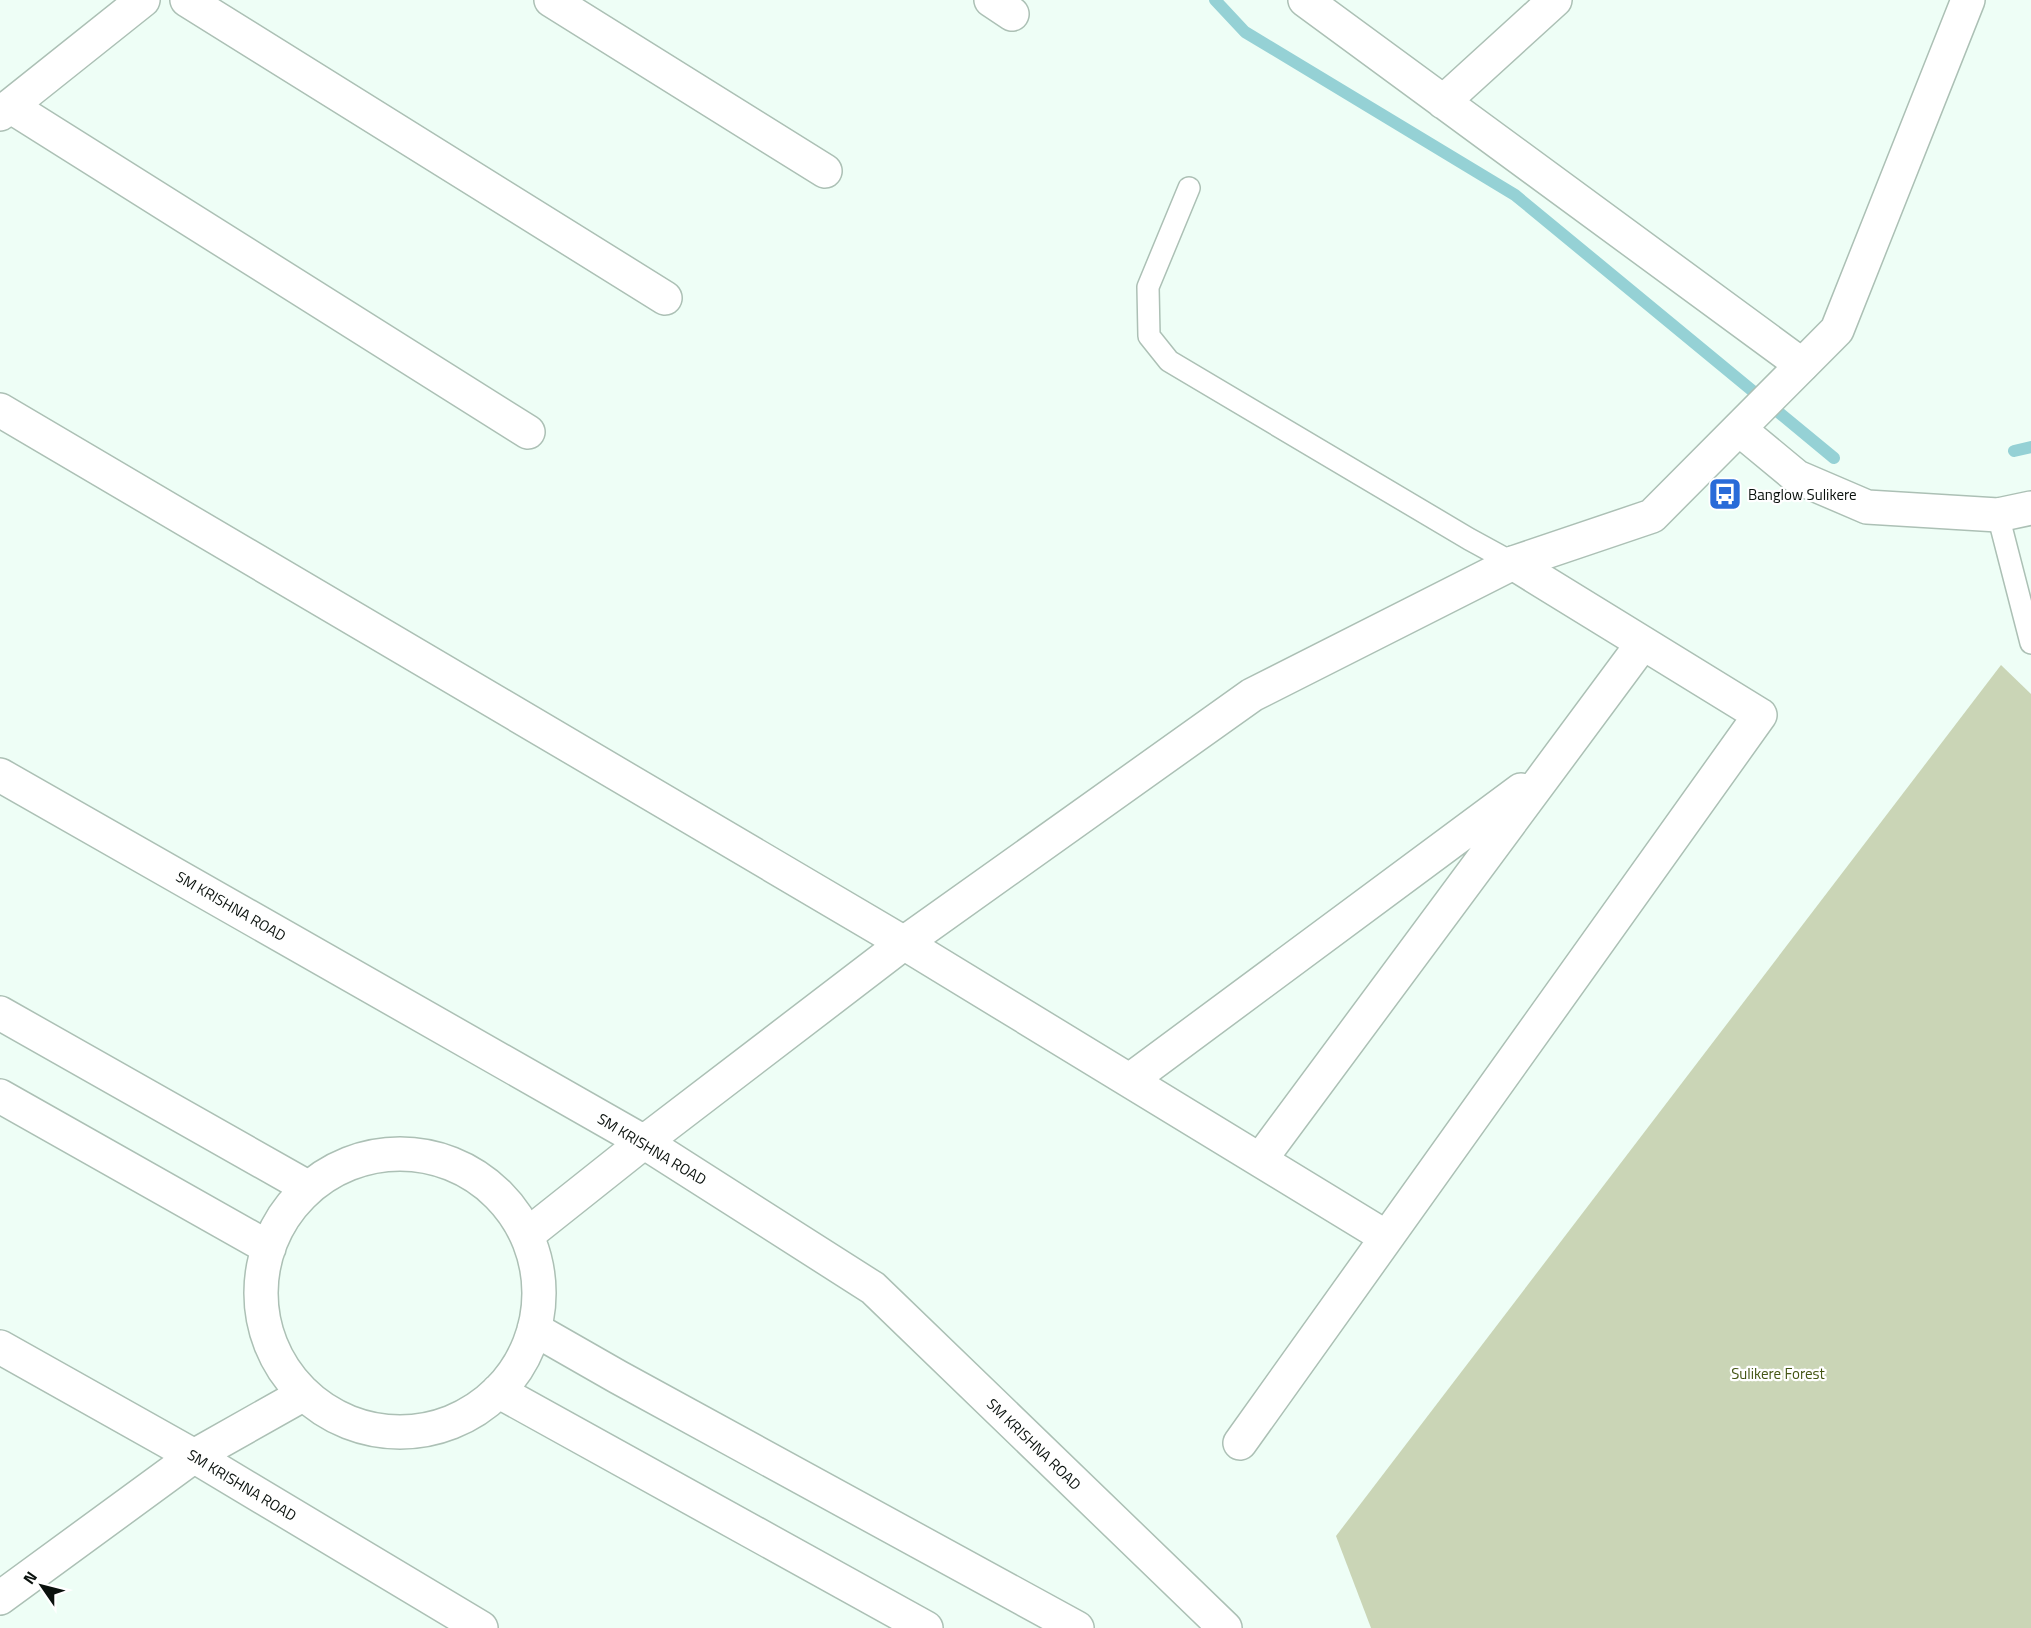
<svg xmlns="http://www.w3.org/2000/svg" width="2031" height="1628" font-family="'Titillium Web',sans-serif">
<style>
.green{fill:#cad5b6}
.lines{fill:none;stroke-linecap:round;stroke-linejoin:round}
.stream{stroke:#95d1d5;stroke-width:12}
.lane-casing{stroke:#acc0b5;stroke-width:24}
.street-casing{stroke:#acc0b5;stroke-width:36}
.secondary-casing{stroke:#acc0b5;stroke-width:36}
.highway-casing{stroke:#acc0b5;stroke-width:36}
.lane{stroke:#fff;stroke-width:21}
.street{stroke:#fff;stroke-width:33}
.secondary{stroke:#fff;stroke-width:33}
.highway{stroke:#fff;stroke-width:33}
.labels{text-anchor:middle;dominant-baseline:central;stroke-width:4.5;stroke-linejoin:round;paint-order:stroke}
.poi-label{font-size:15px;fill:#0a110d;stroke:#fff;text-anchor:start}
.street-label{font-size:15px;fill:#0a110d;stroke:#fff}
.park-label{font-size:15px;fill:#435513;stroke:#fff}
</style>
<rect width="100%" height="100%" fill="#eefef6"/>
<!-- green -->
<path class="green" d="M2001 665 2031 694V1628H1371L1336 1536Z"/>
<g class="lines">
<!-- stream -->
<path class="stream" d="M1215 0 1245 32 1515 195 1834 458
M2014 451 2031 447"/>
<defs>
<path id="lane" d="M1189 188 1148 287 1149 336 1169 361 1469 539 1513 563
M1998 515 2031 643"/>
<path id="street" d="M187 0 665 298
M551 0 825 171
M991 0 1012 14
M1305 0 1802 365
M1443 102 1555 0
M10 106 528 432
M0 114 143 0
M0 410 904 943 1386 1237
M1739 429 1797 477 1867 507 1998 515 2031 508
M1130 1080 1521 790
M1260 1160 1643 643
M1240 1443 1760 715 1513 563"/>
<path id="secondary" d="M0 775 644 1142 873 1288 1225 1628
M527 1235 644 1142 904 943 1252 695 1513 563 1652 516 1837 330 1968 0
M0 1347 194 1456 481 1628
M0 1598 194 1456 304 1394"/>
<path id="highway" d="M0 1013 309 1188
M0 1096 269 1248
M261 1293a139 139 0 1 1 278 0a139 139 0 1 1-278 0Z
M534 1329 618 1377 1077 1628
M498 1391 926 1628"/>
</defs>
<!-- lane casing -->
<use href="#lane" class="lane-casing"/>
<!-- street casing -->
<use href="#street" class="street-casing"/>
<!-- secondary casing -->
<use href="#secondary" class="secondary-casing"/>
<!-- highway casing -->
<use href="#highway" class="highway-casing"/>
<!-- lane -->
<use href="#lane" class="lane"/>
<!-- street -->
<use href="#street" class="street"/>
<!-- secondary -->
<use href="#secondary" class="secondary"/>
<!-- highway -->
<use href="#highway" class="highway"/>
</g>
<!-- icons -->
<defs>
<symbol id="bus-square" viewBox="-11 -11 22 22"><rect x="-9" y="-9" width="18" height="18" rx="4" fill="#296bd8" stroke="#fff"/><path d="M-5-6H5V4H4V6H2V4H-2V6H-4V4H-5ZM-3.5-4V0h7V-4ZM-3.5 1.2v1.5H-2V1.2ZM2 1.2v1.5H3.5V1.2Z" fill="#fff"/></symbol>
</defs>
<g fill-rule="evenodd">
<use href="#bus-square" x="1706" y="475" width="38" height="38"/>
</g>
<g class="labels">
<!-- poi labels -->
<g class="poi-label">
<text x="1748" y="494">Banglow Sulikere</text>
</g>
<!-- street labels -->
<g class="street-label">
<text transform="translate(231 906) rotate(30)">SM KRISHNA ROAD</text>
<text transform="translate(652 1149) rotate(31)">SM KRISHNA ROAD</text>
<text transform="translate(1034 1444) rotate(44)">SM KRISHNA ROAD</text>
<text transform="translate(242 1485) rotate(31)">SM KRISHNA ROAD</text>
</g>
<!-- park labels -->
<g class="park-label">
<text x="1778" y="1373">Sulikere Forest</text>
</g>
</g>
<!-- north arrow -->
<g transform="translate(42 1586) rotate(305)" stroke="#ffffff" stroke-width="4.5" paint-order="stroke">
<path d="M0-4.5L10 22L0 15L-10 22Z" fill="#0a110d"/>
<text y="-9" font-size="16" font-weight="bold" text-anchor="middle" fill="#0a110d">N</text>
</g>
</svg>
